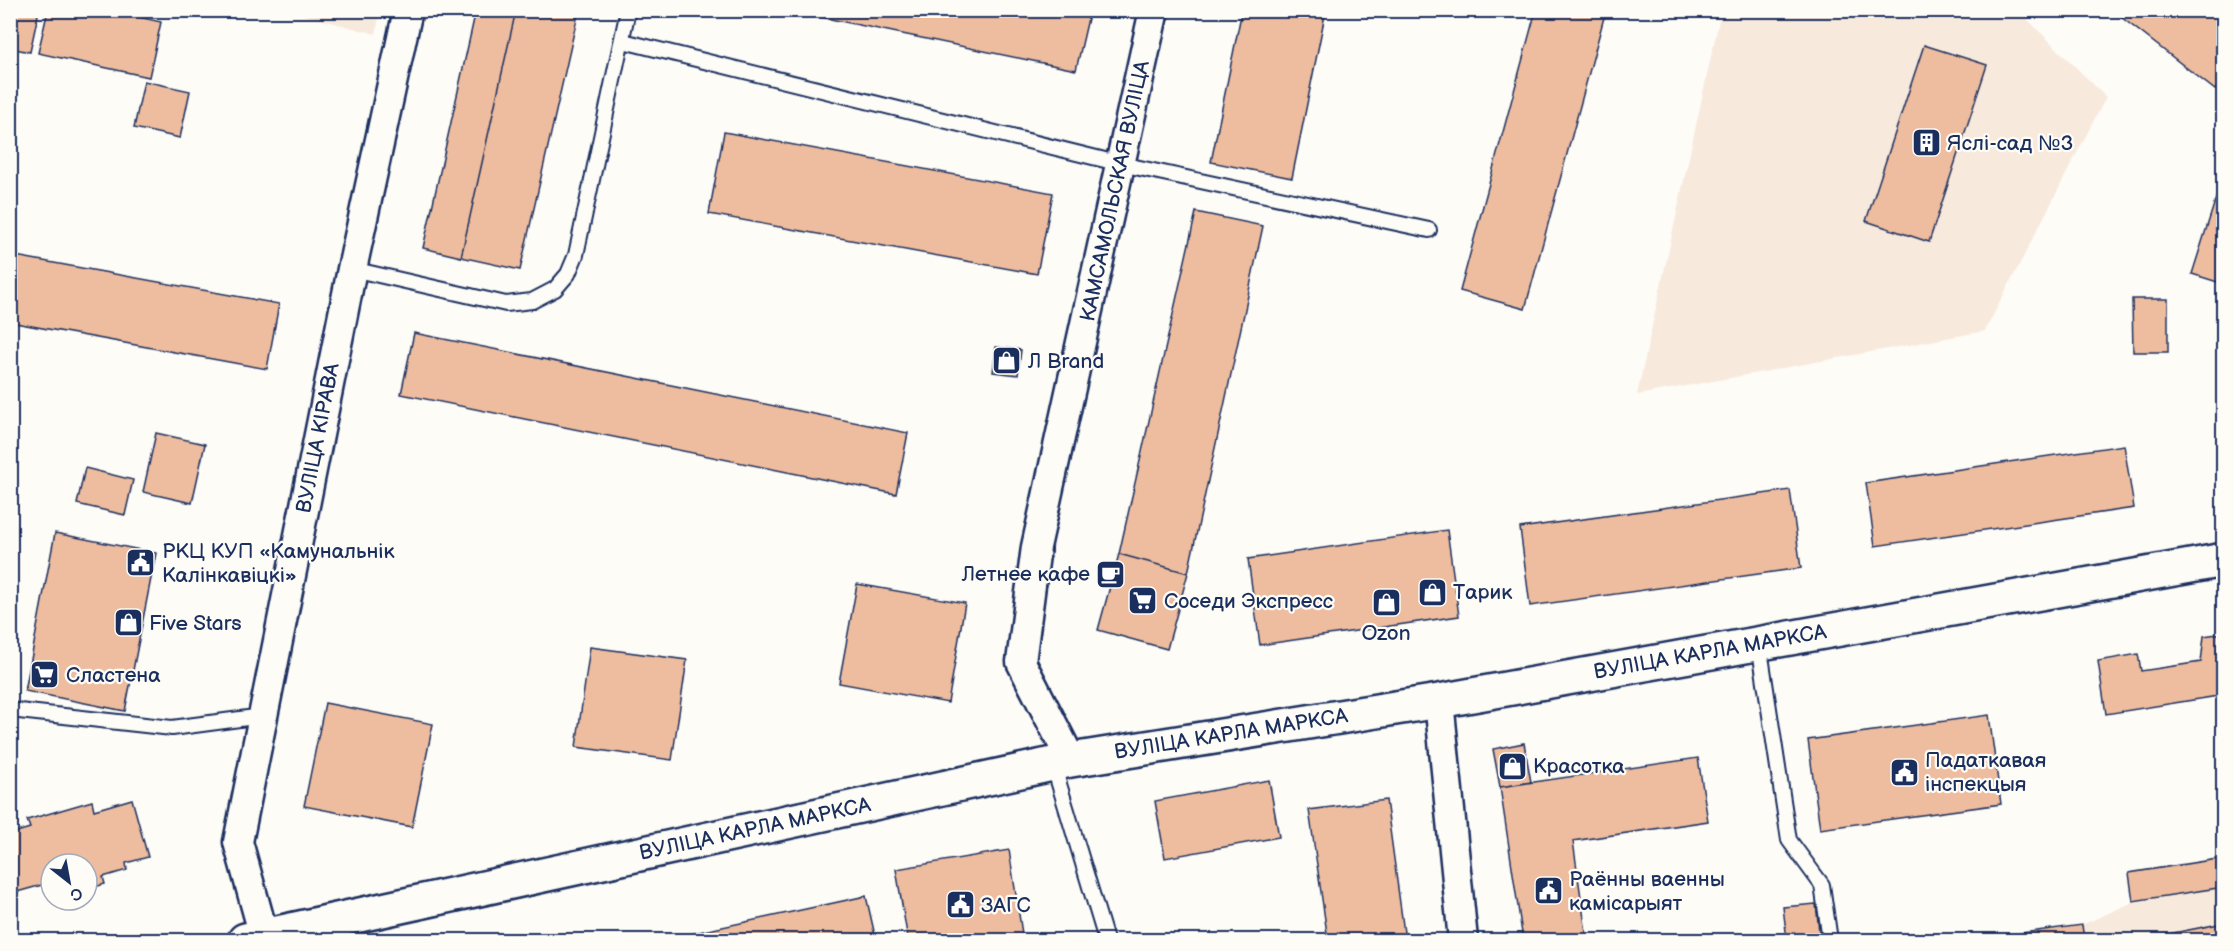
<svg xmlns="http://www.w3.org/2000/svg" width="2234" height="951" font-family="'Balsamiq Sans',sans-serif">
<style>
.built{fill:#f8e9dd}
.building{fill:#eebd9f;stroke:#1b2f5e;stroke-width:1.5}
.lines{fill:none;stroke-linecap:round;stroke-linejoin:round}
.service-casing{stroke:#1b2f5e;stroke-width:18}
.minor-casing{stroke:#1b2f5e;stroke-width:33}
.secondary-casing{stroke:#1b2f5e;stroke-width:38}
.service{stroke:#fdfcf7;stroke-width:14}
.minor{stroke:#fdfcf7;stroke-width:28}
.secondary{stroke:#fdfcf7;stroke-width:33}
.labels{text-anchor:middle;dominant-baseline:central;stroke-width:4.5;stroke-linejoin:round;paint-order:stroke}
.poi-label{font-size:21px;fill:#1b2f5e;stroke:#fdfcf7;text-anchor:start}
.street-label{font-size:21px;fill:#1b2f5e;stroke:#fdfcf7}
</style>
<rect width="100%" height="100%" fill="#fdfcf7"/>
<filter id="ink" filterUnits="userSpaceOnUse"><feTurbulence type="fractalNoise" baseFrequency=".0167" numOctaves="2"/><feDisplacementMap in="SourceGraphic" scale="12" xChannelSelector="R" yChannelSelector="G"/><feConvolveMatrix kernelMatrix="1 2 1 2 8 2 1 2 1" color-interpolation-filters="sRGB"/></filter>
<g filter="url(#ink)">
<!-- built -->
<path class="built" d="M289 11 380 10V11L376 34Z
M1721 11H2019L2106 97 1985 331 1637 395Z
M2223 858V940H1969L2082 925 2133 902 2129 873Z"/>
<!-- building -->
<path class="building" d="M10 10H39L30 52 10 48Z
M48 10H108L161 22 149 77 38 53Z
M476 10H516L461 257 423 248Z
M516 10H579L520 270 461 257Z
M787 10H1090L1076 70Z
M1242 10H1326L1292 178 1211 162Z
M1536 10H1606L1525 309 1460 291Z
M2112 10H2224V79L2215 90Z
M1924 45 1987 65 1929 242 1866 221Z
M144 81 190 91 180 138 134 128Z
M724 132 1053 193 1037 274 709 214Z
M2222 179 2224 180V284L2192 274Z
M1196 212 1263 226 1188 573 1119 554Z
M10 255 279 304 267 369 10 322Z
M2132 299H2168V352H2133Z
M414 333 908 433 896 494 401 394Z
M996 347 1021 350 1018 375 993 372Z
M156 433 205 444 192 503 143 492Z
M2124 445 2134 508 1875 546 1866 483Z
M85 468 133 480 125 515 77 504Z
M1790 490 1801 568 1530 606 1520 528Z
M1447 530 1459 616 1260 645 1248 559Z
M55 533 156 553 125 711 25 691Z
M1119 554 1188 573 1167 649 1098 630Z
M857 584 965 603 948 703 839 683Z
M2224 633V695L2106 714 2098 661 2138 654 2141 671 2201 662 2204 636Z
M590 647 687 660 672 760 576 747Z
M325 703 433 724 412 827 304 806Z
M1989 715 2001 804 1820 829 1808 740Z
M1524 743 1531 782 1500 787 1493 749Z
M1698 758 1708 821 1573 841 1587 940H1523L1500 787Z
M1269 780 1279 837 1165 858 1155 801Z
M132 799 148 857 126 863 127 870 103 877 105 884 87 889V864H51V889L49 883 10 894V834L30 828 27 820 92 801 94 810Z
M1386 800 1405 940H1328L1309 810Z
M1009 850 1023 940H908L896 869Z
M2224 858V887L2133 901 2129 873Z
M866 896 876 940H662Z
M1816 904 1820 940H1787L1783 907Z
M2224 923V940H2138Z
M2082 925 2084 940H1969Z"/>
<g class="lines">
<defs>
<path id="service" d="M623 41 1121 164 1429 230
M352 269 506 304 532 301 555 289 568 274 576 255 628 10
M1759 643 1789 840 1822 885 1830 940
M10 710 172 728 263 716
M1053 764 1106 940"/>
<path id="minor" d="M1439 701 1463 940
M1071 760 1021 662 1036 547 1154 10
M264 936 238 842 352 269 408 10"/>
<path id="secondary" d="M245 940 1071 760 1439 701 2224 560"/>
</defs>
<!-- service casing -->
<use href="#service" class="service-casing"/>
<!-- minor casing -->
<use href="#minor" class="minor-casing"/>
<!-- secondary casing -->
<use href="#secondary" class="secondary-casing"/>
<!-- service -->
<use href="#service" class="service"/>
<!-- minor -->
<use href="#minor" class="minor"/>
<!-- secondary -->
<use href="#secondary" class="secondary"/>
</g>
</g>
<!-- icons -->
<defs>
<symbol id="building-square" viewBox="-11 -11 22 22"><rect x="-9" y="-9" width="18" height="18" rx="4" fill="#1b2f5e" stroke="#fdfcf7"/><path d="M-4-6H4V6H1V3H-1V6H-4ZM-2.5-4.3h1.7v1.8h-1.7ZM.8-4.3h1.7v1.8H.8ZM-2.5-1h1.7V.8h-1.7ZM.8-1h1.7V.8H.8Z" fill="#fff"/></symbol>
<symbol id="shop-square" viewBox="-11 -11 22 22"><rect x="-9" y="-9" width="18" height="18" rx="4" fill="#1b2f5e" stroke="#fdfcf7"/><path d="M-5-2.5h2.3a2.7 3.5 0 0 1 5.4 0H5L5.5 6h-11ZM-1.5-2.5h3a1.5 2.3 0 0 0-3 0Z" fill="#fff"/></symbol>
<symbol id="civic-square" viewBox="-11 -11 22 22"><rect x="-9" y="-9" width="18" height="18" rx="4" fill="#1b2f5e" stroke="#fdfcf7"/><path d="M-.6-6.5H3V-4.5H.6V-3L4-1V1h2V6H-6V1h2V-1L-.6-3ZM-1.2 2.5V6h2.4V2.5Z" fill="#fff"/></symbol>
<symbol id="cafe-square" viewBox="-11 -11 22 22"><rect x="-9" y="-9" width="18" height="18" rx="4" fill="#1b2f5e" stroke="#fdfcf7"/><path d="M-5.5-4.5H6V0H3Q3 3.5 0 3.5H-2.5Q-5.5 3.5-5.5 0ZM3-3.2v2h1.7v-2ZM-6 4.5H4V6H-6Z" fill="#fff"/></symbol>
<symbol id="supermarket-square" viewBox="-11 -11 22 22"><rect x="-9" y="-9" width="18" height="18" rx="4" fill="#1b2f5e" stroke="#fdfcf7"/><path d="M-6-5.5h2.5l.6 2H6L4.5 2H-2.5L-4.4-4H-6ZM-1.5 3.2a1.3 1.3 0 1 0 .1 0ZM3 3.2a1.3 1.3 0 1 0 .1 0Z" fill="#fff"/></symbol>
</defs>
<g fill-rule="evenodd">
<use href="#building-square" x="1910" y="126" width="33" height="33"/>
<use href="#shop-square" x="990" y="344" width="33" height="33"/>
<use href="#civic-square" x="124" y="546" width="33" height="33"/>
<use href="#cafe-square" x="1094" y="558" width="33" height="33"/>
<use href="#shop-square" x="1416" y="576" width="33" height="33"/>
<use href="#supermarket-square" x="1126" y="584" width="33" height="33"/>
<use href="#shop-square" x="1370" y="586" width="33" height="33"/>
<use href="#shop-square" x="112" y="606" width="33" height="33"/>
<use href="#supermarket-square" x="28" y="658" width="33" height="33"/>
<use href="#shop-square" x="1496" y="750" width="33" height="33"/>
<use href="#civic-square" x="1888" y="756" width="33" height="33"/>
<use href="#civic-square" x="1532" y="874" width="33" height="33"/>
<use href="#civic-square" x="944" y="888" width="33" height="33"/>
</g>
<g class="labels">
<!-- poi labels -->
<g class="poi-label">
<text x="1947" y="143">Яслі-сад №3</text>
<text x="1028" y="361">Л Brand</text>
<text x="162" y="551">РКЦ КУП «Камунальнік<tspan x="162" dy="24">Калінкавіцкі»</tspan></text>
<text x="1090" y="574" text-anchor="end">Летнее кафе</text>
<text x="1453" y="592">Тарик</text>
<text x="1164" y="601">Соседи Экспресс</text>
<text x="149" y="623">Five Stars</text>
<text x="1386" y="633" text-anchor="middle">Ozon</text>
<text x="66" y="675">Сластена</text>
<text x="1925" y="760">Падаткавая<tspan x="1925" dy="24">інспекцыя</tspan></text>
<text x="1533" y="766">Красотка</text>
<text x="1569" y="879">Раённы ваенны<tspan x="1569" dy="24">камісарыят</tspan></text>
<text x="981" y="905">ЗАГС</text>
</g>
<!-- street labels -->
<g class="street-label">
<text transform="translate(1115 191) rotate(-78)">КАМСАМОЛЬСКАЯ ВУЛІЦА</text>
<text transform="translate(318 438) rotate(-79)">ВУЛІЦА КІРАВА</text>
<text transform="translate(1710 652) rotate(-10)">ВУЛІЦА КАРЛА МАРКСА</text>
<text transform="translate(1231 734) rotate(-9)">ВУЛІЦА КАРЛА МАРКСА</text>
<text transform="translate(755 829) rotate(-12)">ВУЛІЦА КАРЛА МАРКСА</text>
</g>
</g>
<!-- margin -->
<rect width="2234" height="951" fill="none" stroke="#fdfcf7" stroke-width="36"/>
<rect x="18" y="18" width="2198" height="915" fill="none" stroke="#1b2f5e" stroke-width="2" filter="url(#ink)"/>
<!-- north arrow -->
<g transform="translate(69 882) rotate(149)"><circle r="28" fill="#fdfcf7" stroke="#a3aaba" stroke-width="1.5"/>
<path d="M0-4.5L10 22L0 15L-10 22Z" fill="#1b2f5e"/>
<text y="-9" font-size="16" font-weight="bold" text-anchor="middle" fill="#1b2f5e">С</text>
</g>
</svg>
